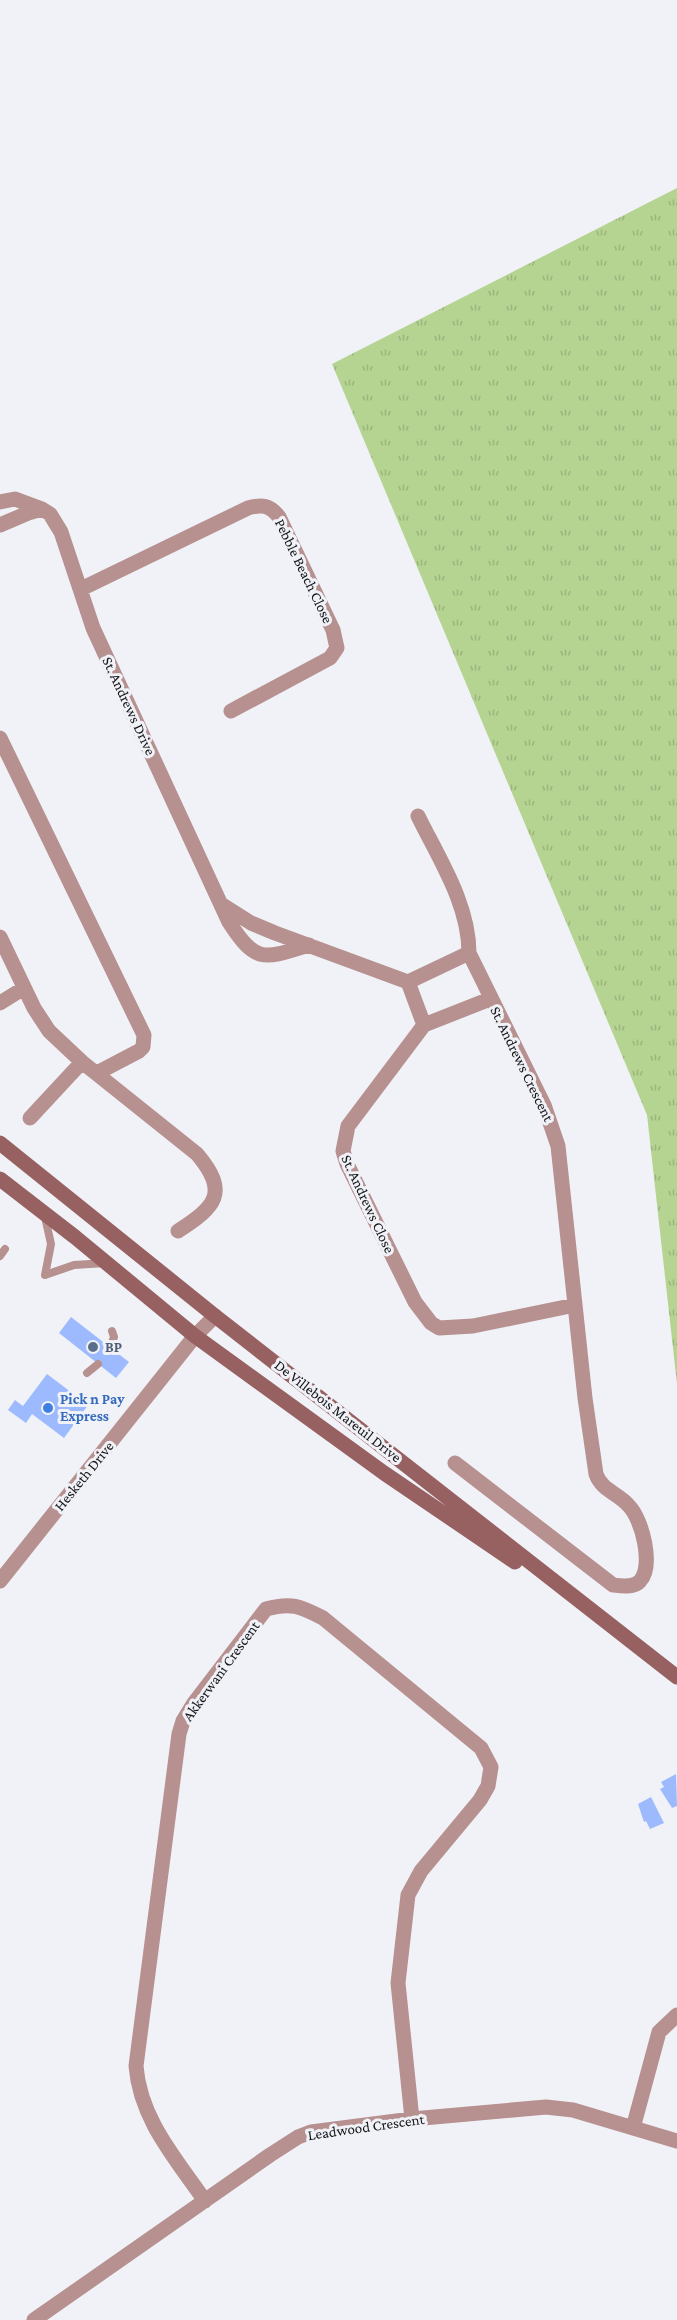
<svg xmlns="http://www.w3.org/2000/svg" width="677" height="2320" font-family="'Crimson Pro',serif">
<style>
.grass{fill:url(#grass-tufts)}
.building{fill:#9dbaff}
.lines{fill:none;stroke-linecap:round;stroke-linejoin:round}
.service{stroke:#b79090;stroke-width:8}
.minor{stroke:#b79090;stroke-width:15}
.secondary{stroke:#976162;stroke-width:15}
.service-dot{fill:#5c6f8a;stroke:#f0f2f7;stroke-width:2}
.shop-dot{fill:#3f7fe0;stroke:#f0f2f7;stroke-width:2}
.labels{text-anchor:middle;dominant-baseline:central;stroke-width:6;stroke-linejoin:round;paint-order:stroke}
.street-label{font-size:15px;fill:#161618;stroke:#f0f2f7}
.service-label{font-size:15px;font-weight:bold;fill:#4e5e75;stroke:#f0f2f7;text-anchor:start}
.shop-label{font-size:15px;font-weight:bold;fill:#366cbe;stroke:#f0f2f7;text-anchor:start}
</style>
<defs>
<pattern id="grass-tufts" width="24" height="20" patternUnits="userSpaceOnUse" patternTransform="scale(1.5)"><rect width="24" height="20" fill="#b5d491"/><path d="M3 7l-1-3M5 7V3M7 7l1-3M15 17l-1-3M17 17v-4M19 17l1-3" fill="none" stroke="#9bb57c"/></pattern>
</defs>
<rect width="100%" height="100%" fill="#f0f2f7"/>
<!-- grass -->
<path class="grass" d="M677 188V1384L647 1115 332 364Z"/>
<!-- building -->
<path class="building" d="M71 1317 129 1362 116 1378 59 1333Z
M47 1374 88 1405 64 1438 32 1414 26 1423 8 1410 15 1400 23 1406Z
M676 1774 677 1806 672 1808 660 1789 664 1787 661 1782Z
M651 1797 664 1823 650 1829 646 1821 644 1822 638 1804Z"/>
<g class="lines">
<!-- service -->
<path class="service" d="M45 1217 51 1244 45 1275
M0 1256 5 1249
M45 1275 74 1265 106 1263
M110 1348 114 1337 112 1331
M87 1373 98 1364"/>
<!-- minor -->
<path class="minor" d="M0 502 15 499 42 509 50 514 61 532 93 628 229 922C256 964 264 959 309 945
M0 525 28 513 42 509
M81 589 248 508C262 504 270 505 279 517L333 630 337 648 330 658 231 711
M0 738 144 1035 143 1047 139 1051 97 1073
M418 816C439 859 469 904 469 953L544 1105 558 1146 585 1398 596 1474C602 1491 618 1493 629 1506 642 1519 654 1566 640 1581 634 1588 621 1586 613 1585L455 1463
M221 904 251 923 275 933 408 982 469 953
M0 937 34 1008 49 1031 82 1062 197 1154C230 1193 215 1207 178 1231
M408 982 424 1025
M490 999 424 1025 348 1126 343 1151 347 1164 415 1302 431 1323 439 1328 473 1326 575 1305
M0 1003 24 988
M30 1118 82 1062
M0 1581 195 1336 215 1316
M633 2128 659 2032 677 2015
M205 2201C176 2159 140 2119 136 2066L179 1734 183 1721 194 1703 266 1609C291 1602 300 1606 323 1618L481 1748 491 1767 488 1786 480 1800 421 1871 408 1895 398 1983 412 2119
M34 2320 270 2155 298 2137 311 2132 412 2119 546 2107 573 2110 677 2141"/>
<!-- secondary -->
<path class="secondary" d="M0 1143 215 1316 677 1677
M0 1179 75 1237 195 1336 384 1473 515 1562"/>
</g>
<!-- markers -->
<circle class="service-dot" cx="93" cy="1347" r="6"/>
<circle class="shop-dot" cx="48" cy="1408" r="6"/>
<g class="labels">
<!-- street labels -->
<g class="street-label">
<text transform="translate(304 571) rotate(64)">Pebble Beach Close</text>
<text transform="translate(129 706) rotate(65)">St. Andrews Drive</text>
<text transform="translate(522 1064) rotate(64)">St. Andrews Crescent</text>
<text transform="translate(368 1204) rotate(65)">St. Andrews Close</text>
<text transform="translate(338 1411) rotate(38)">De Villebois Mareuil Drive</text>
<text transform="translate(84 1476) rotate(-51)">Hesketh Drive</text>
<text transform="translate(221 1671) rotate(-54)">Akkerwani Crescent</text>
<text transform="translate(366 2127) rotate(-8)">Leadwood Crescent</text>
</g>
<!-- service labels -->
<g class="service-label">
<text x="105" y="1347">BP</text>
</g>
<!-- shop labels -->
<g class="shop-label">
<text x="60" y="1399">Pick n Pay<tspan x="60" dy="17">Express</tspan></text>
</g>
</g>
</svg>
